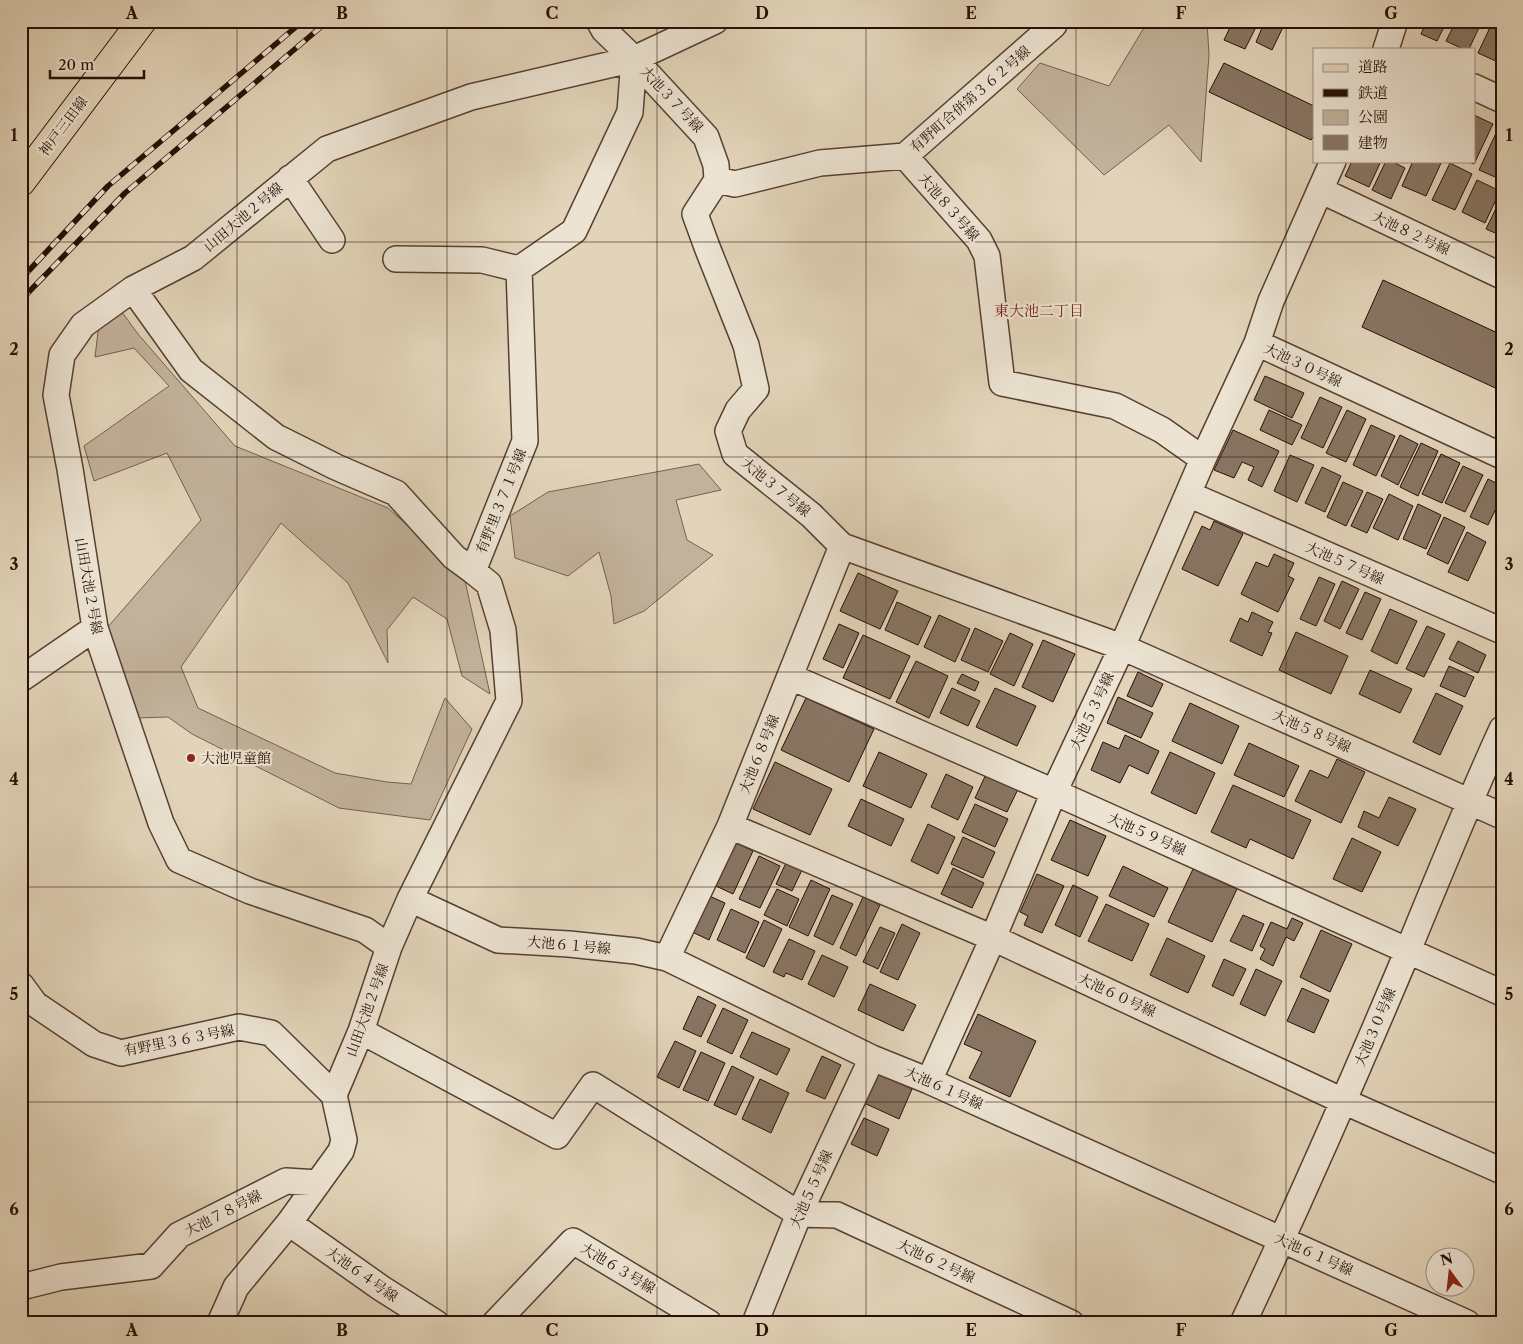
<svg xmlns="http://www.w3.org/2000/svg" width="1523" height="1344" font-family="'Libre Caslon Text','Noto Serif JP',serif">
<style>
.green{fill:#c2b29b;stroke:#746050}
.building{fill:#887563;stroke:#270e06}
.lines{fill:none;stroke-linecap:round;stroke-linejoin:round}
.street-casing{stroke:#564033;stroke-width:28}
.primary-casing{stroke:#270e06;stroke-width:30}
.street{stroke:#ece3d2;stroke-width:25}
.primary{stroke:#e2d4b9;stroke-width:28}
.rail-casing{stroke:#270e06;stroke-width:5.5}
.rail{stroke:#ece3d2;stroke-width:4;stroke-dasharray:11;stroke-linecap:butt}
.grid{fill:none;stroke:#270e06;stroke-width:1;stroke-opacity:0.55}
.poi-dot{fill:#8f2418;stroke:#ece3d2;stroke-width:2}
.labels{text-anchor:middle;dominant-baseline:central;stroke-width:4.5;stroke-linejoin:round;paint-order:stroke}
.street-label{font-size:14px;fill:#270e06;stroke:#ece3d2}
.poi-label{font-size:14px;fill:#270e06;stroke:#ece3d2;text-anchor:start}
.neighbourhood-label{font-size:15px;fill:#7a1f14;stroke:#ece3d2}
.neatline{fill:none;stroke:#270e06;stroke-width:2}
.grid-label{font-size:16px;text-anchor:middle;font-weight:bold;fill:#270e06}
</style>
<rect width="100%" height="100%" fill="#e2d4b9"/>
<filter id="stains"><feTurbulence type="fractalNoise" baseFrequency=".004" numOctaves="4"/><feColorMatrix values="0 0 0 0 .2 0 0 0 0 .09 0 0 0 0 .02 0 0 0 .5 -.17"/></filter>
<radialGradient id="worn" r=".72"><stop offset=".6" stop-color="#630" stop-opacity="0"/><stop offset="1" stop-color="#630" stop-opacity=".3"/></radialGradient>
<!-- green -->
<path class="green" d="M1148 21H1207L1209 55 1201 162 1169 125 1104 175 1017 89 1040 63 1109 86Z
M119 308 138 334 235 446 388 508 464 576 490 694 462 676 447 619 413 597 387 630 388 663 348 583 281 523 181 667 198 708 335 773 387 782 411 784 445 698 472 729 430 820 339 808 192 734 168 717 136 718 106 629 201 520 167 453 94 481 84 446 169 386 134 348 95 357 99 324Z
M699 464 721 490 676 500 687 540 713 555 644 611 614 624 611 596 599 552 568 576 515 558 510 516 548 492Z"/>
<!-- building -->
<path class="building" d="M1233 21H1259L1245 49 1224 40Z
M1265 21H1286L1272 50 1256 42Z
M1427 21H1447L1437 41 1421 34Z
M1456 21H1482L1469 49H1463L1446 41Z
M1493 21H1502V54L1498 62 1478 53Z
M1224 63 1314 106V136L1311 140 1209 92Z
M1474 115 1493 124 1474 164 1467 161H1474Z
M1497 131 1502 134V180L1479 170Z
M1352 161H1381L1369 187 1345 176Z
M1386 161H1391L1405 168 1391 199 1372 190Z
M1413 161H1442L1426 196 1402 186Z
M1450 163 1472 174 1455 210 1432 200Z
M1477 180 1500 191 1485 223 1462 212Z
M1502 196V236L1486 229Z
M1383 280 1502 335V391L1362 327Z
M1265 376 1304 393 1292 418 1254 400Z
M1320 397 1342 407 1323 448 1301 438Z
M1269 410 1302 425 1292 445 1260 430Z
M1347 410 1366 419 1346 462 1326 453Z
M1371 425 1395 436 1376 476 1353 465Z
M1233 430 1279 451 1262 487 1248 480 1254 467 1242 462 1234 478 1214 470Z
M1400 435 1418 444 1398 485 1381 476Z
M1421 443 1438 451 1418 496 1400 487Z
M1441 454 1460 463 1442 503 1422 494Z
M1290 455 1314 465 1297 502 1274 491Z
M1463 466 1483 475 1465 512 1445 503Z
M1322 467 1341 476 1325 512 1305 503Z
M1488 479 1502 486V496L1488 525 1470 517Z
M1343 482 1363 491 1346 526 1327 517Z
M1367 492 1383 499 1367 533 1351 526Z
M1389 494 1413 506 1398 540 1373 528Z
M1418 504 1441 515 1426 549 1403 539Z
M1444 517 1465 527 1448 564 1427 554Z
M1214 521 1243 534 1218 586 1182 569 1202 526 1210 530Z
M1467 532 1486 542 1468 581 1448 572Z
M1274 554 1294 563 1288 576 1294 579 1278 612 1241 594 1256 562 1268 567Z
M858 573 898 591 880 629 840 611Z
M1319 577 1335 584 1316 626 1300 619Z
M1342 581 1359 589 1340 629 1324 621Z
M1365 592 1381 599 1362 640 1346 633Z
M897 602 931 617 918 645 885 630Z
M1390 609 1417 621 1397 664 1371 651Z
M1252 612 1273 622 1268 632 1272 633 1262 656 1230 641 1240 618 1248 622Z
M939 615 970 629 955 662 924 647Z
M839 624 859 633 843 668 823 659Z
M1427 626 1445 634 1424 677 1406 669Z
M975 628 1003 641 988 672 961 660Z
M1296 632 1348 656 1331 694 1279 670Z
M1010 633 1033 644 1014 686 990 674Z
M863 635 910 656 890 699 843 678Z
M1043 640 1075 654 1053 702 1022 687Z
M1458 641 1486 655 1478 673 1449 659Z
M916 661 948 676 929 718 896 702Z
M1449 666 1474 677 1465 697 1440 686Z
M1370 670 1412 689 1400 713 1359 694Z
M1138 672 1163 684 1152 707 1127 696Z
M962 674 979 682 975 691 957 683Z
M952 688 980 701 968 726 940 713Z
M995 688 1036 706 1017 746 976 727Z
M1436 693 1463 706 1440 755 1413 742Z
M1118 697 1153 713 1141 738 1107 723Z
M806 698 874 729 849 782 781 750Z
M1190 703 1239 726 1222 764 1172 741Z
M1125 735 1159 751 1148 774 1129 765 1120 783 1091 770 1103 742 1119 749Z
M1249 743 1299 766 1284 797 1234 775Z
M879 752 927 774 911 808 863 786Z
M1170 752 1215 773 1196 814 1151 793Z
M1337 759 1365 772 1341 823 1295 801 1310 770 1328 778Z
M775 762 832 789 810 835 753 809Z
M987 772 1019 787 1007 812 975 798Z
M946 774 973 787 958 820 931 807Z
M1233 785 1311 820 1293 859 1250 839 1246 848 1211 832Z
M1389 797 1416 809 1398 846 1358 827 1364 811 1379 818Z
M861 799 904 819 891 846 848 826Z
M975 804 1008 819 995 847 962 832Z
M1070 820 1106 836 1088 876 1051 860Z
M928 824 955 837 938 874 911 861Z
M963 837 995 852 983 878 951 864Z
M1352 838 1381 852 1362 892 1333 879Z
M734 842 753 851 733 894 714 885Z
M759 856 780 866 760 908 739 899Z
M786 863 802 870 792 891 776 884Z
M1123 866 1168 888 1154 917 1109 896Z
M953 868 984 883 972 908 941 894Z
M1193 869 1237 889 1212 942 1168 922Z
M1037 874 1064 886 1042 933 1024 925 1028 916 1020 912Z
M811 880 830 889 808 936 789 927Z
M1073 885 1098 897 1080 937 1055 925Z
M777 889 799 899 787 926 764 915Z
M705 894 725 903 709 940 688 930Z
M832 895 853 904 833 945 814 936Z
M863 897 880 905 856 956 840 948Z
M1106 904 1149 924 1132 961 1088 941Z
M731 909 759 922 745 953 717 940Z
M1243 915 1264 924 1252 951 1230 941Z
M1292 918 1303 923 1294 941 1286 937 1273 966 1260 959 1265 949 1260 946 1271 922 1287 929Z
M764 920 782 929 764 967 746 958Z
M902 924 920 933 898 980 880 972Z
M880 927 895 933 878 969 863 962Z
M1321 930 1352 944 1330 992 1300 977Z
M1167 938 1205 956 1188 993 1150 975Z
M789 939 815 951 802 980 786 973 784 977 773 972Z
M822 955 848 967 834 997 808 984Z
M1224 959 1246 969 1233 996 1212 986Z
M1256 969 1282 981 1265 1016 1240 1004Z
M870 984 916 1005 903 1031 858 1010Z
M1302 988 1329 1000 1314 1033 1287 1021Z
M698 996 716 1005 701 1037 683 1029Z
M723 1008 748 1020 732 1054 707 1042Z
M978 1014 1036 1041 1010 1097 969 1078 982 1052 964 1044Z
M752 1032 790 1049 777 1075 740 1057Z
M675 1041 696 1051 679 1088 657 1077Z
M701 1052 725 1063 708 1101 683 1090Z
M822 1056 841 1065 825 1099 806 1091Z
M732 1066 754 1077 736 1115 714 1105Z
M878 1074 912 1089 899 1119 864 1103Z
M760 1079 789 1093 771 1133 742 1119Z
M864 1118 889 1129 877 1156 851 1144Z"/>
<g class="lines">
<defs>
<path id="street" d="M1386 49 1395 21
M634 59 706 137 716 165 717 180 695 214 707 247 746 345 756 389 738 410 728 431 735 454 811 515 842 546 1122 647 1502 816
M634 59 715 21
M1474 87 1502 100
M905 156 1054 25 1055 21
M1333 161 1271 301 1257 343 1502 456
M290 178 332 240
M717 180 735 184 820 163 905 156 979 240 987 256 1002 383 1115 406 1162 430 1203 459
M1320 190 1502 276
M396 259 482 260 519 269
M133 289 191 370 276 437 336 467 396 493 454 557 473 571
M1188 494 1502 631
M791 677 1054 792 1502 993
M21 679 95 628
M730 826 993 938 1343 1101 1502 1171
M410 899 498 940 569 944 636 951 667 958 872 1058 929 1081 1467 1323
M389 947 410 899 509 701 503 630 489 584 473 571 525 441 519 269 574 231 630 112 634 59
M667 958 730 826 842 546
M21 985 35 1004 94 1044 121 1053 239 1027 271 1033 334 1095
M361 1031 557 1136 593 1085 799 1214 837 1215 1071 1323
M929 1081 993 938 1054 792 1122 647 1203 459 1257 343
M289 1223 381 1288 436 1323
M21 1287 61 1277 151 1266 179 1235 286 1181 318 1183
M220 1323 236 1287 289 1223 341 1151 344 1140 334 1095 361 1031 389 947 365 930 250 891 179 860 161 823 95 628 70 469 56 395 62 355 83 325 133 289 193 258 327 149 471 97 634 59 604 30 599 21
M495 1323 573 1241 709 1323
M755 1323 799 1214 872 1058
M1243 1323C1301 1199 1356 1074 1409 948 1439 875 1469 801 1502 729"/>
<path id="primary" d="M21 182 142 21"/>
</defs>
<!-- street casing -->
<use href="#street" class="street-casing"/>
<!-- primary casing -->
<use href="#primary" class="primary-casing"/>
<!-- street -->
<use href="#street" class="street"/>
<!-- primary -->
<use href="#primary" class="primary"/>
<defs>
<path id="rail" d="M21 279 108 186 303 21
M21 300 125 193 328 21"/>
</defs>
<!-- rail casing -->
<use href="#rail" class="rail-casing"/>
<!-- rail -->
<use href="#rail" class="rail"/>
</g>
<!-- grid -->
<path class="grid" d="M237 21V1323M447 21V1323M657 21V1323M866 21V1323M1076 21V1323M1286 21V1323M21 242H1502M21 457H1502M21 672H1502M21 887H1502M21 1102H1502"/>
<!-- markers -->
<circle class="poi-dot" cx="191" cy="758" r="5"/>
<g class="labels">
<!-- street labels -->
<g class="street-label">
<text transform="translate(672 99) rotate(47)">大池３７号線</text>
<text transform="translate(970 99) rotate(-41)">有野町合併第３６２号線</text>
<text transform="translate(63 126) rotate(-53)">神戸三田線</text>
<text transform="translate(949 207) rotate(49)">大池８３号線</text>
<text transform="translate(243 217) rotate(-40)">山田大池２号線</text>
<text transform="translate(1411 233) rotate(25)">大池８２号線</text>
<text transform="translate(1303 365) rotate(25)">大池３０号線</text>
<text transform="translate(776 487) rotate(39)">大池３７号線</text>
<text transform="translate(501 501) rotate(-68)">有野里３７１号線</text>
<text transform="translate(1345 563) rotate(24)">大池５７号線</text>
<text transform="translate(89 586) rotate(80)">山田大池２号線</text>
<text transform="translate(1092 711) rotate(-65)">大池５３号線</text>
<text transform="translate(1312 731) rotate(24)">大池５８号線</text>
<text transform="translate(759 754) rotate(-68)">大池６８号線</text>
<text transform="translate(1147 834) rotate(24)">大池５９号線</text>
<text transform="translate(569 945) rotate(5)">大池６１号線</text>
<text transform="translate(1117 995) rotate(25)">大池６０号線</text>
<text transform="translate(367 1010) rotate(-70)">山田大池２号線</text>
<text transform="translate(1375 1027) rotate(-67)">大池３０号線</text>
<text transform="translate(179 1040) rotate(-11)">有野里３６３号線</text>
<text transform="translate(944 1088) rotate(24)">大池６１号線</text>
<text transform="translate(811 1189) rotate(-66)">大池５５号線</text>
<text transform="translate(223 1213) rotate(-27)">大池７８号線</text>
<text transform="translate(1314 1254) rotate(24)">大池６１号線</text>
<text transform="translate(936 1261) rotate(25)">大池６２号線</text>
<text transform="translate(618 1268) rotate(31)">大池６３号線</text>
<text transform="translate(362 1274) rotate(35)">大池６４号線</text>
</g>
<!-- poi labels -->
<g class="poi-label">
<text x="201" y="758">大池児童館</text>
</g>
<!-- neighbourhood labels -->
<g class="neighbourhood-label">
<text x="1039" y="310">東大池二丁目</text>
</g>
</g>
<!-- margin -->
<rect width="1523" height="1344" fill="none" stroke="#e2d4b9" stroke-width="55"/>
<!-- legend -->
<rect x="1313" y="48" width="162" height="115" fill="#ece3d2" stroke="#9d8e80"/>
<rect x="1323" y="64" width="25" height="8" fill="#e2d4b9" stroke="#9d8e80"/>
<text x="1358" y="72" font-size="15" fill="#270e06">道路</text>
<rect x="1323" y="89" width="25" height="8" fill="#270e06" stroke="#9d8e80"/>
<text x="1358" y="98" font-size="15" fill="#270e06">鉄道</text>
<rect x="1323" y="110" width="25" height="15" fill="#c2b29b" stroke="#9d8e80"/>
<text x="1358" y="122" font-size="15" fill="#270e06">公園</text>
<rect x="1323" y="135" width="25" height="15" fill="#887563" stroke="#9d8e80"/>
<text x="1358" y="148" font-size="15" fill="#270e06">建物</text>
<!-- north arrow -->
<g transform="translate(1450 1272) rotate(345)"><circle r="24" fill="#ece3d2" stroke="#9d8e80"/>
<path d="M0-4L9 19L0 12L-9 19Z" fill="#8f2418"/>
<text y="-8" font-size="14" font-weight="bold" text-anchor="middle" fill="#270e06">N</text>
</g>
<!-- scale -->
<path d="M50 70v8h94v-8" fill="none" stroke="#270e06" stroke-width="2.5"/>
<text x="58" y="70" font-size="15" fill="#270e06" stroke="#ece3d2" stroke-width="4" paint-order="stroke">20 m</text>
<rect x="28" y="28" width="1468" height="1288" class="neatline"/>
<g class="grid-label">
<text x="132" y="19">A</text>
<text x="342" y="19">B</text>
<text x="552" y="19">C</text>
<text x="762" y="19">D</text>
<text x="971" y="19">E</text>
<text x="1181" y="19">F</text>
<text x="1391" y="19">G</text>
<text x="14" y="141">1</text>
<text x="1509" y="141">1</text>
<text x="14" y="355">2</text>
<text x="1509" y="355">2</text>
<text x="14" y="570">3</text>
<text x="1509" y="570">3</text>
<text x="14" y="785">4</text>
<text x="1509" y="785">4</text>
<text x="14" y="1000">5</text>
<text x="1509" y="1000">5</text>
<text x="14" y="1215">6</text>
<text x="1509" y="1215">6</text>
<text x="132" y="1336">A</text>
<text x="342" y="1336">B</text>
<text x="552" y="1336">C</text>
<text x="762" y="1336">D</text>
<text x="971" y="1336">E</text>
<text x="1181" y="1336">F</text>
<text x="1391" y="1336">G</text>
</g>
<rect width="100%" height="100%" filter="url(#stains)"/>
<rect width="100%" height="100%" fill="url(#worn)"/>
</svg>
